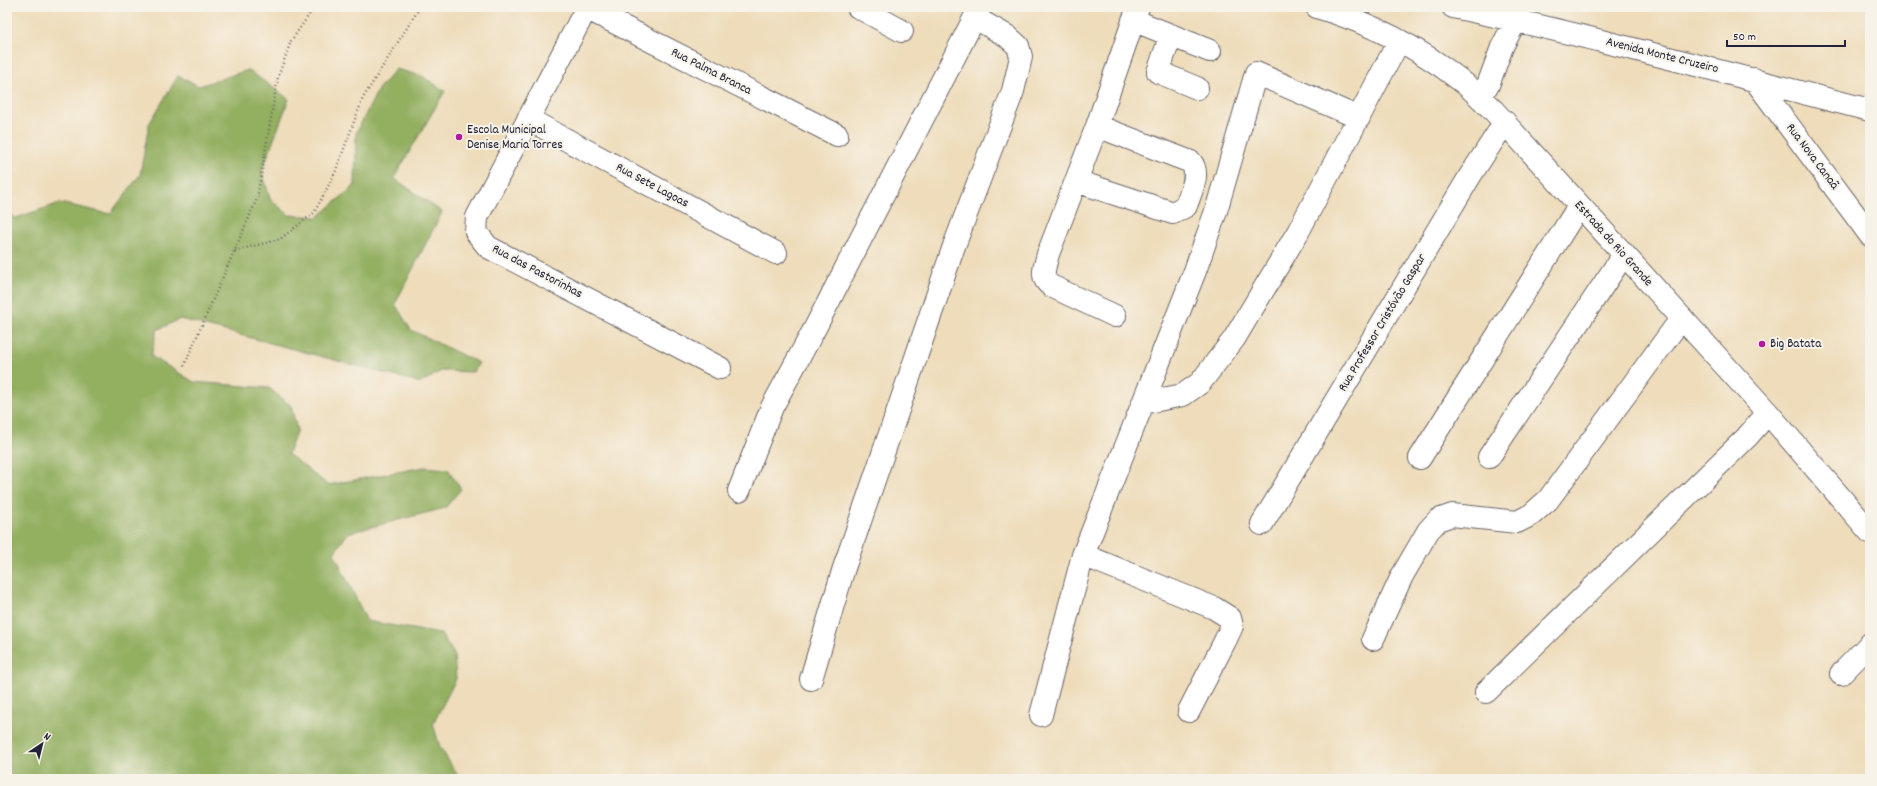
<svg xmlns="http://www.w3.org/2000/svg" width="1877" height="786" font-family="Dekko,sans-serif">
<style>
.forest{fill:#93af61;stroke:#5a684e}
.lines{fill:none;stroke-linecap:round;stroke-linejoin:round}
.minor-casing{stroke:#696367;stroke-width:24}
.path{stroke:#696367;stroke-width:2.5;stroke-dasharray:1 3;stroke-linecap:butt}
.minor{stroke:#fff;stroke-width:22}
.poi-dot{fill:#b5179e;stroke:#f7f3e8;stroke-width:1.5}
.labels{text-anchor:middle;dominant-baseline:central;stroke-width:4;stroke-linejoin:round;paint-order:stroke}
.street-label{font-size:13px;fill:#22223b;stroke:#f7f3e8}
.poi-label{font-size:13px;fill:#22223b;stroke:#f7f3e8;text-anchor:start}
</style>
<rect width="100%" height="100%" fill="#f7f3e8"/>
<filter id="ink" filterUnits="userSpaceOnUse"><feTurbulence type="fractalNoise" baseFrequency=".025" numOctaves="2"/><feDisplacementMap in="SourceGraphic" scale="8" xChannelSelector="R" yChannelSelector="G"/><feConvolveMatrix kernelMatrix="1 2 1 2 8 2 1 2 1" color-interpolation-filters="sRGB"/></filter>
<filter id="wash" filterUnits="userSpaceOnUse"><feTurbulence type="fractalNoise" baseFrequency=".012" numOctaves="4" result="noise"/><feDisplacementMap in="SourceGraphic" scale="16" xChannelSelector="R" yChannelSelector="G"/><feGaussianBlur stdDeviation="0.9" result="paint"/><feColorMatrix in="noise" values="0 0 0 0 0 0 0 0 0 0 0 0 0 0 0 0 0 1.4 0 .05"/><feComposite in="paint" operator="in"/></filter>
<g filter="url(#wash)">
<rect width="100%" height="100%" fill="#eedcba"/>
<!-- forest -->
<path class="forest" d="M396 69 422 76 445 91 394 178 442 212 395 304 411 330 479 363 473 372 441 371 421 383 180 319 157 330 151 356 194 382 269 388 291 406 297 430 288 454 328 485 424 467 448 469 461 489 445 508 348 533 334 553 367 621 441 634 454 654 456 679 433 724 440 747 460 779H7V212L16 218 60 203 110 214 140 175 149 124 178 76 199 86 248 70 289 99 262 171 270 199 289 215 318 217 355 185 356 133 379 88Z"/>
</g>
<g filter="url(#ink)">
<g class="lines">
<defs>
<path id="minor" d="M587 7 477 217 476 232 488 247 720 368
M858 7 902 31
M1317 7C1367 22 1418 47 1460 80 1472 89 1483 101 1494 111L1768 413 1870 532
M1453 7C1593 36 1731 75 1870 110
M586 8 837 135
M1133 20 1210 51
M1171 35 1158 72 1197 88
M1754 79 1870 235
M1473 91H1482L1488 85 1502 47 1516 20
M528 119 776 253
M1076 181 1173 213 1186 206C1190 193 1201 174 1191 162L1097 126
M1115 316 1051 286C1039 277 1045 267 1048 254L1097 126 1138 7
M1143 403 1183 395 1200 383 1234 339 1298 232 1399 41
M1489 457 1624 254
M1420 458 1579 206
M739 491 772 407 815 328 980 7
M1262 524 1470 176 1505 122
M1083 555 1214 608 1230 618 1232 626 1225 641 1189 711
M1373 639 1402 576 1428 531 1438 520 1452 515 1517 522 1531 515 1548 500 1681 319
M1841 674 1870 644
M811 679 843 571 954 246 1013 91 1021 57 1018 46 1007 36 975 18
M1486 692 1747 437 1768 413
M1041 715 1083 555 1195 271 1216 211 1256 73 1359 118"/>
</defs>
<!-- minor casing -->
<use href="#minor" class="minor-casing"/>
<!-- path -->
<path class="path" d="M235 251 280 239 314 213 335 173 363 98 420 7
M184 366 257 199 278 77 291 41 311 12 320 7"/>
<!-- minor -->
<use href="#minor" class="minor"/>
</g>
</g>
<!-- markers -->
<g class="poi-dot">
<circle cx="459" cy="137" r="4"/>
<circle cx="1762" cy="344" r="4"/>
</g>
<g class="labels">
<!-- street labels -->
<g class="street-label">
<text transform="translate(1662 56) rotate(14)">Avenida Monte Cruzeiro</text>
<text transform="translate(711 72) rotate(27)">Rua Palma Branca</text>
<text transform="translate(1812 157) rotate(53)">Rua Nova Canaã</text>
<text transform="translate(652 186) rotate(28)">Rua Sete Lagoas</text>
<text transform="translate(1613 244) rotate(48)">Estrada do Rio Grande</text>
<text transform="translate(537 272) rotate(28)">Rua das Pastorinhas</text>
<text transform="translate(1383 323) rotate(-59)">Rua Professor Cristóvão Gaspar</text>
</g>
<!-- poi labels -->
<g class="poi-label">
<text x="467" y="130">Escola Municipal<tspan x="467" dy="15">Denise Maria Torres</tspan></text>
<text x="1770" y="344">Big Batata</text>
</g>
</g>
<!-- margin -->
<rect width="1877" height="786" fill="none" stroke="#f7f3e8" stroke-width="24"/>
<!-- north arrow -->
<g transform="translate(42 744) rotate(35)" stroke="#f7f3e8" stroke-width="3" paint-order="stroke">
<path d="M0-3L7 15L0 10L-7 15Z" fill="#22223b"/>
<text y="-6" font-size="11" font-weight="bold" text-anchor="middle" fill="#22223b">N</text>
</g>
<!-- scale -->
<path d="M1727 40v6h118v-6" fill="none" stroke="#22223b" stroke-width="2"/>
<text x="1733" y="40" font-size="12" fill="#22223b" stroke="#f7f3e8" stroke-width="3" paint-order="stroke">50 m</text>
</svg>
